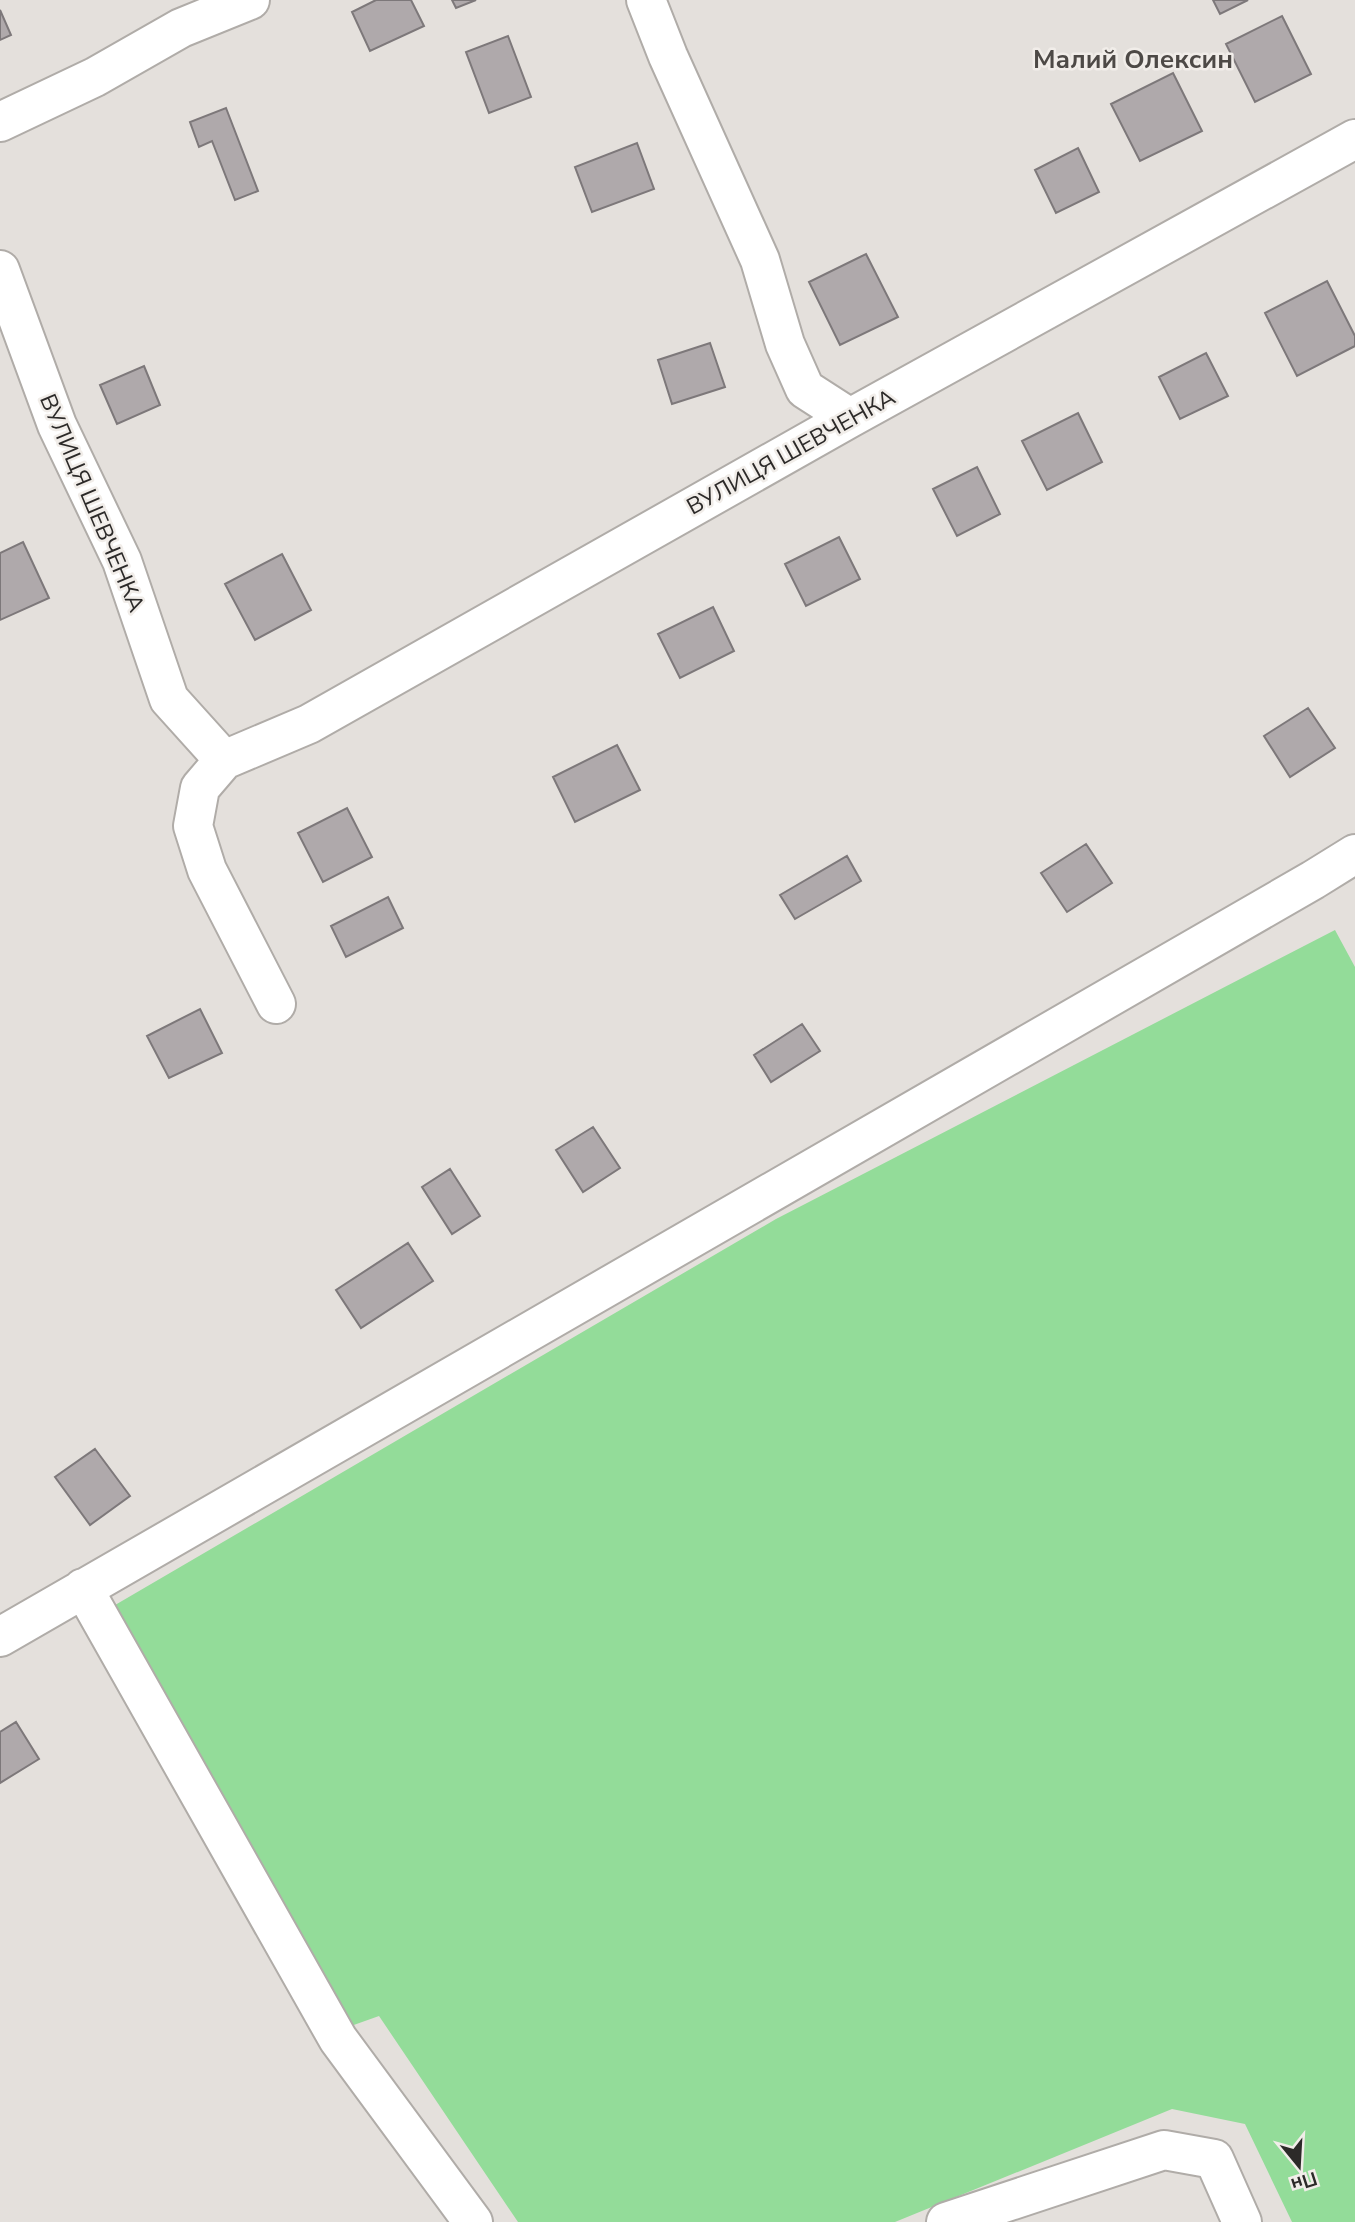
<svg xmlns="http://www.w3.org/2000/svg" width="1355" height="2222" font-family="'Nunito Sans',sans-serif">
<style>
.green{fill:#93dc99}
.building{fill:#afa9ab;stroke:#7d787a;stroke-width:2}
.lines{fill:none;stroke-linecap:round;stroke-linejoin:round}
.minor-casing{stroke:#b0aca8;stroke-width:42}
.minor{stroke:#fff;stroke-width:38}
.labels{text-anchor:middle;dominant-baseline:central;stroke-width:5;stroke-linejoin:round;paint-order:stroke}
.street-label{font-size:23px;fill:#2c2a29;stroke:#f1ede9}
.quarter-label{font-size:26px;font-weight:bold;fill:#4d4946;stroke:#f1ede9}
</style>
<rect width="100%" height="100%" fill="#e4e0dc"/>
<!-- green -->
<path class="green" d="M1335 930 1355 967V2222H1292L1245 2124 1172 2109 895 2222H518L379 2016 334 2032 98 1615 776 1219Z"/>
<!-- building -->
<path class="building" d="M376 0H411L424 26 370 51 352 12Z
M452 0H476L456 8Z
M1213 0H1248L1220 14Z
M0 10 11 35 0 40Z
M1282 16 1311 74 1255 102 1226 44Z
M508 36 531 97 489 113 466 52Z
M1173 73 1202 131 1140 161 1111 104Z
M226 108 258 191 235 200 212 141 199 147 190 122Z
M637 143 654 189 592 212 575 167Z
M1078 148 1099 192 1056 213 1035 170Z
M866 254 898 317 840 345 809 282Z
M1327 281 1355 336V346L1297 376 1265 313Z
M710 343 725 387 672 404 658 360Z
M1206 353 1228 396 1180 419 1159 377Z
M144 366 160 405 117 424 100 385Z
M1078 413 1102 462 1047 490 1022 441Z
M977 467 1000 514 957 536 933 489Z
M839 537 860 579 806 606 785 564Z
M23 542 49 598 0 620V553Z
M282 554 311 610 255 640 225 584Z
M713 607 734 651 680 678 658 634Z
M1308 708 1335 748 1290 777 1264 736Z
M617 745 640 790 575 822 553 777Z
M347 808 372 857 323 882 298 833Z
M1086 844 1112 883 1067 912 1041 873Z
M847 856 861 881 795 919 780 895Z
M388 897 403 928 346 957 331 926Z
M200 1009 222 1053 169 1078 147 1036Z
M802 1024 820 1051 771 1082 754 1055Z
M593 1127 620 1168 583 1192 556 1150Z
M450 1169 480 1216 452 1234 422 1187Z
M408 1243 433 1281 361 1328 336 1290Z
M95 1449 130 1496 90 1525 55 1477Z
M16 1722 39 1759 0 1783V1732Z"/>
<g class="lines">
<defs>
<path id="minor" d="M646 0 668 56 760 260 785 344 805 389 850 418
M0 122 95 77 181 28 250 0
M0 270 57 425 122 561 169 699 224 760
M276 1004 207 870 193 826 200 788 224 760 309 724 850 418 1355 139
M83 1588 338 2039 473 2222
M0 1637 1313 880 1355 854
M946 2222 1164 2150 1214 2159 1242 2222"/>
</defs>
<!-- minor casing -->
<use href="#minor" class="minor-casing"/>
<!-- minor -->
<use href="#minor" class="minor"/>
</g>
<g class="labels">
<!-- street labels -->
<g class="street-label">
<text transform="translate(791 452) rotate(-29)">ВУЛИЦЯ ШЕВЧЕНКА</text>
<text transform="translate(92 503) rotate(67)">ВУЛИЦЯ ШЕВЧЕНКА</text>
</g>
<!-- quarter labels -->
<g class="quarter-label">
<text x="1133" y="59">Малий Олексин</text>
</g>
</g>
<!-- north arrow -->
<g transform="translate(1299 2166) rotate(162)" stroke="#f1ede9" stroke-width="5" paint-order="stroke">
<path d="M0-5L12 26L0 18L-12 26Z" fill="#2c2a29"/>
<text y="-10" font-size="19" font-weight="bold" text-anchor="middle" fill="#2c2a29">Пн</text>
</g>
</svg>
